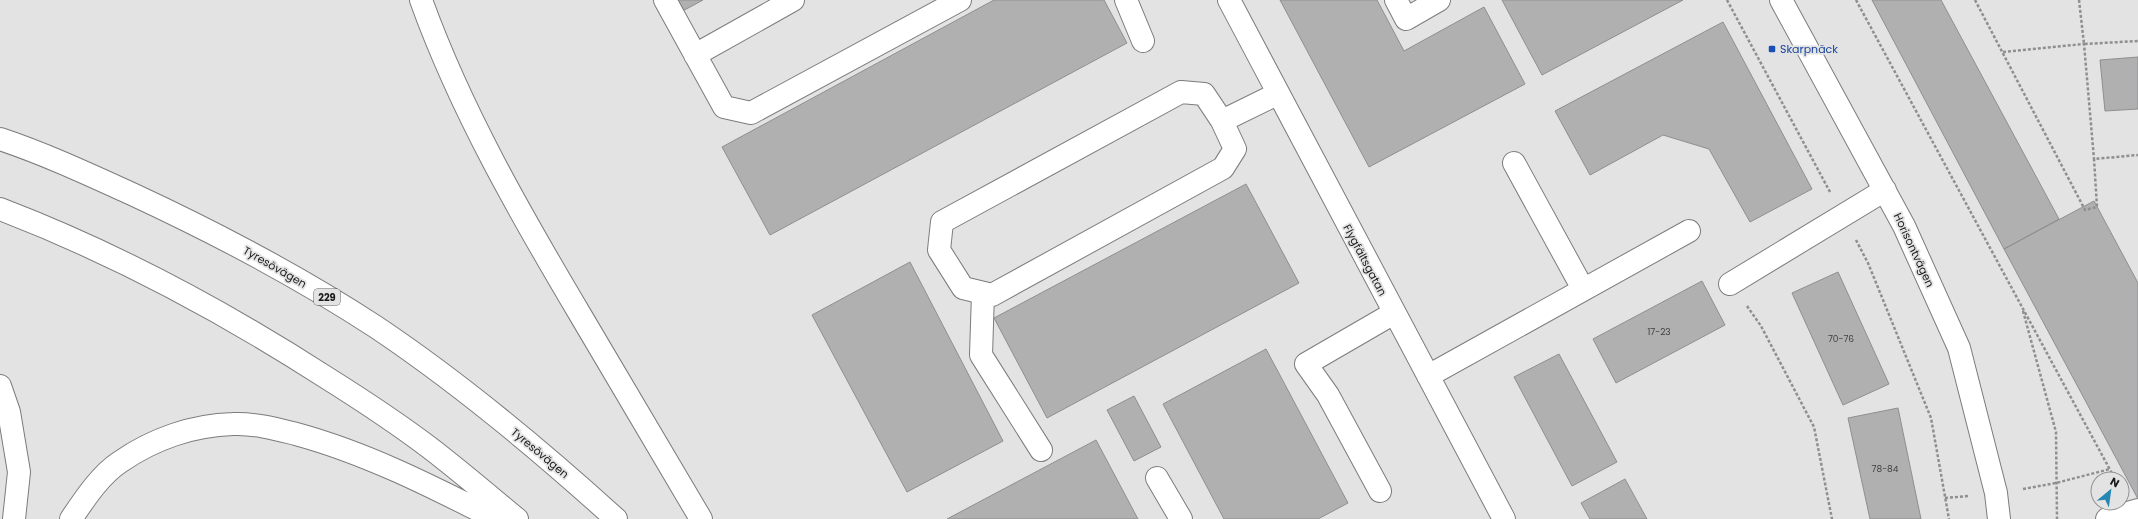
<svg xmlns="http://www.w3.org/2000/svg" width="2138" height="519" font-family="Poppins,sans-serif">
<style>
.building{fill:#b0b0b1;stroke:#8f8f90}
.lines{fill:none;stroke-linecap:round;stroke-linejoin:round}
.minor-casing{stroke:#7b7c7d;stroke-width:24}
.major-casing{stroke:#7b7c7d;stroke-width:24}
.highway-casing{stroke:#7b7c7d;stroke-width:24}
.path{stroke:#8f8f90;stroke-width:2.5;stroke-dasharray:3 2;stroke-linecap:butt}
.minor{stroke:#fff;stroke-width:22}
.major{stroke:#fff;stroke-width:22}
.highway{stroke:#fff;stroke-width:22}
.transit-dot{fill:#1a4fb4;stroke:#e3e3e4;stroke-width:1.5}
.labels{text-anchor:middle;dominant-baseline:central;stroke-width:3.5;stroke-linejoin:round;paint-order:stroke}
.number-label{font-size:9px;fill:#3f3f40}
.shield{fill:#e3e3e4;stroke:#565657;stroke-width:1}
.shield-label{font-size:10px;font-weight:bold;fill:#19191a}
.transit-label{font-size:11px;fill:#164399;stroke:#e3e3e4;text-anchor:start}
.street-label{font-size:11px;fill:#19191a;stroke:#e3e3e4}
</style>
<rect width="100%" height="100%" fill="#e3e3e4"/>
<!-- building -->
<path class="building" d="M672 0H703L679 13Z
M994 0H1104L1127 43 770 235 722 147Z
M1280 0H1377L1404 51 1484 7 1525 84 1369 167Z
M1502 0H1683L1542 75Z
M1872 0H1941L2059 219 2004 249Z
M1723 22 1812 189 1750 222 1709 149 1663 135 1590 175 1555 111Z
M2138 57V109L2105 111 2100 60Z
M1246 184 1299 283 1047 418 994 318Z
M2094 201 2138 283V499L2004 249Z
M910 262 1003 441 907 492 812 315Z
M1838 272 1889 384 1843 405 1792 293Z
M1702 281 1725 325 1616 383 1593 339Z
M1266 349 1348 503 1318 519H1224L1163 404Z
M1559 354 1617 462 1572 486 1514 377Z
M1134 396 1161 447 1134 461 1107 410Z
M1898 408 1921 519H1870L1848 418Z
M1096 440 1138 519H947Z
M1625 479 1647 519H1590L1581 503Z"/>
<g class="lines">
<defs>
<path id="minor" d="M665 0 724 107 751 113 960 0
M1126 0 1143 41
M1229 0 1504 519
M1396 0 1406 19 1439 0
M1781 0 1904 226 1959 348 1996 493 1999 519
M695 55 793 0
M1222 121 1235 149 1223 168 992 295 963 288 939 250 942 222 1181 92 1204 94 1222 121 1277 94
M1514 163 1583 289
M1730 284 1885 190
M983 293 981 355 1041 450
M1428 376 1689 231
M1157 478 1181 519
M1380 491 1328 395 1306 364 1394 313
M2107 519 2138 510"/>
<path id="major" d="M0 386 9 412 19 472 14 519"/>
<path id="highway" d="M421 0C461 111 521 215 581 316 621 383 661 451 701 519
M0 139C45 154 88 174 132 194 216 233 298 276 376 327 461 384 540 450 616 519
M0 209C115 253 223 311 327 378 362 400 397 423 430 448 460 471 488 495 517 519
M71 519C84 500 100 475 120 462 153 439 193 425 233 424 254 423 276 429 296 434 366 453 431 486 496 519"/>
</defs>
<!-- minor casing -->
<use href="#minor" class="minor-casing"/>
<!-- major casing -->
<use href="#major" class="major-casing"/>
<!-- highway casing -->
<use href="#highway" class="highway-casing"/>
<!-- path -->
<path class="path" d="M1727 0 1830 192
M1856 0 2115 479
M1975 0 2085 210 2097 207 2094 159 2138 155
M2079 0 2084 44 2138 41
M2003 52 2084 44 2094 159
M1856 240 1868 263 1931 418 1949 519
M1747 306 1761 326 1814 427 1832 519
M2023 311 2056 432 2057 519
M2023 489 2056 483 2110 469
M1945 498 1968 496"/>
<!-- minor -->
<use href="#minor" class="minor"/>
<!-- major -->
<use href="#major" class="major"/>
<!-- highway -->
<use href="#highway" class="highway"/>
</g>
<!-- markers -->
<rect class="transit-dot" x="1768" y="45" width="8" height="8" rx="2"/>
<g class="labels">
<!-- number labels -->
<g class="number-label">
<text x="1659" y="332">17-23</text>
<text x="1841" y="339">70-76</text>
<text x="1885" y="469">78-84</text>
</g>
<!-- shield labels -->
<rect class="shield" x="314" y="289" width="26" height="16" rx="3"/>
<g class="shield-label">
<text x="327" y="297">229</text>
</g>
<!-- transit labels -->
<g class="transit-label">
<text x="1780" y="49">Skarpnäck</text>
</g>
<!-- street labels -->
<g class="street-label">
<text transform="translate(1914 250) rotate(65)">Horisontvägen</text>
<text transform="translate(1365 260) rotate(62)">Flygfältsgatan</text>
<text transform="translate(275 267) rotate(30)">Tyresövägen</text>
<text transform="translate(540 453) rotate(40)">Tyresövägen</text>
</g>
</g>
<!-- north arrow -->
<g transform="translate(2110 491) rotate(29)"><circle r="19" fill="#e3e3e4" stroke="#929293"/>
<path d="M0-3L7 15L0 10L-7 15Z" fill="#2687b2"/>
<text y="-6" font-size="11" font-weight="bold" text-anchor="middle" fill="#19191a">N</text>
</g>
</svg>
